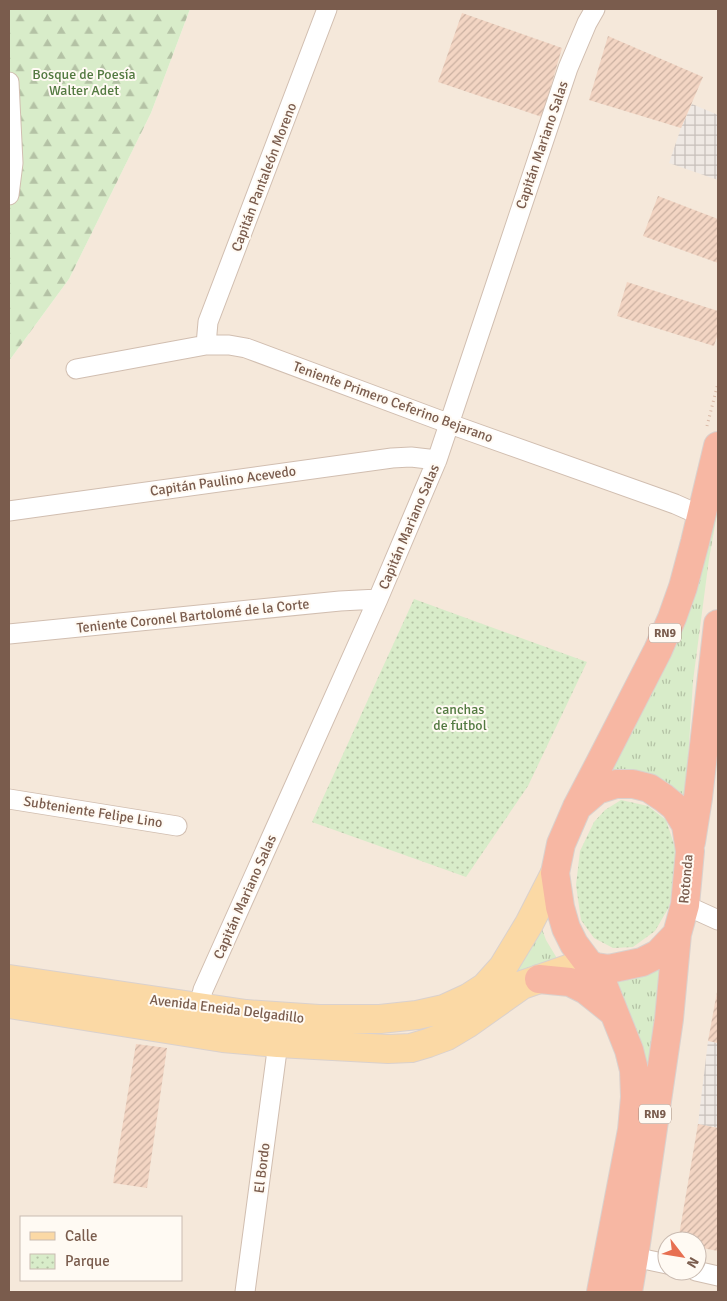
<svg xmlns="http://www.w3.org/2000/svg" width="727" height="1301" font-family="Signika,sans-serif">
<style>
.residential{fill:#f5e8da;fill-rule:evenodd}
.industrial{fill:url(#industrial-grid)}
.grass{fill:url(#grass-tufts)}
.forest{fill:url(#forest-firs)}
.park{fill:url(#park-dots)}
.building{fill:url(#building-hatch)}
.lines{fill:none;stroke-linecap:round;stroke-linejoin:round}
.street-casing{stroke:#d1beb0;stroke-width:21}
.primary-casing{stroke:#dad1cd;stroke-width:30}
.highway-casing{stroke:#dad1cd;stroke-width:30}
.path{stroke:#d9b8a5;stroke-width:3;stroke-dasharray:1 4;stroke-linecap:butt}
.street{stroke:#fff;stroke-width:19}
.primary{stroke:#fbd9a5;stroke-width:28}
.highway{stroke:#f7b7a3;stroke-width:28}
.labels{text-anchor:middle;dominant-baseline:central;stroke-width:4;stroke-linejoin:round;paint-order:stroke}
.shield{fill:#fffaf3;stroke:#a28b7f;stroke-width:1}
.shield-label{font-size:12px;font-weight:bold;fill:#7a5c4d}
.park-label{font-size:14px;fill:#537a41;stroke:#fffaf3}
.street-label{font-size:14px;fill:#7a5c4d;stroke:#fffaf3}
</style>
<defs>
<pattern id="industrial-grid" width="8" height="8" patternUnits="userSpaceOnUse" patternTransform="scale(1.25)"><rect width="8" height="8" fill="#efe9e4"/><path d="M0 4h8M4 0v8" fill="none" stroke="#c7c0bb"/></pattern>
<pattern id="grass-tufts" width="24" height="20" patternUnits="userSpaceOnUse" patternTransform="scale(1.25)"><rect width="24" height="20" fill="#d8ecc9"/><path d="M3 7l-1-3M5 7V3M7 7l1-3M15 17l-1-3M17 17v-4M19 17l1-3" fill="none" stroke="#b4c2a5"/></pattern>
<pattern id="forest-firs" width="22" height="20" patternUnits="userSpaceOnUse" patternTransform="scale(1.25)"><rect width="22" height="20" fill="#d8ecc9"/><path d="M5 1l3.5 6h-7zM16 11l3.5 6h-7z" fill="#b4c2a5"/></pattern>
<pattern id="park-dots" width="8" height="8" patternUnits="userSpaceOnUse" patternTransform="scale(1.25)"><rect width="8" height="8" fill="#d8ecc9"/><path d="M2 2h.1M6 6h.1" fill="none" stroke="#b4c2a5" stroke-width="1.8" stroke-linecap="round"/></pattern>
<pattern id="building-hatch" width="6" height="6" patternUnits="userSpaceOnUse" patternTransform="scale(1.25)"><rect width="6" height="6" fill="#f3d5c3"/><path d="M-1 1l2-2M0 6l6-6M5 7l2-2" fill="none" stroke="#cab0a1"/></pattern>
</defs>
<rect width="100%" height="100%" fill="#fdf6ec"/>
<!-- residential -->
<path class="residential" d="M190 9H718V1292H9V361L69 279 151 113ZM21 1217H181V1280H21ZM667 1241H697V1271H667Z"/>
<!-- industrial -->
<path class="industrial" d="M692 104 718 115V180L669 163 681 128Z
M708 1041 718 1043V1128L698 1124Z"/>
<!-- grass -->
<path class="grass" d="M718 476V509L709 559 693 681 685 807 605 774Z
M538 918 546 940 561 965 438 1025 401 1031 335 1034 441 1019Z
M662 961 648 1091 636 1133 605 986 638 977Z"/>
<!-- forest -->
<path class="forest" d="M9 9H190L151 113 69 279 9 361Z"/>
<!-- park -->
<path class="park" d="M414 599 587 662 528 786 466 877 312 822Z
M621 800 648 806 666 820 675 847V877L669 907 655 931 633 947 613 948 594 938 581 920 576 885 580 851 594 822 605 810Z"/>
<!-- building -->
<path class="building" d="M462 13 562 48 542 117 438 82Z
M608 36 703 77 681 128 589 100Z
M658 196 718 219V263L643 236Z
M627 282 718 311V333L714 346 617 316Z
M717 992H718V1043L708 1041Z
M136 1044 167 1048 147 1188 113 1183Z
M698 1124 718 1128V1251L697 1247V1241H678Z"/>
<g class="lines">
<defs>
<path id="street" d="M9 82 13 163 9 195
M206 345 208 322 327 9
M76 369 206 345H229L246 348 450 424 675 504 702 516
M9 511 392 458 411 457 437 460
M9 634 340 601 378 599
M9 799 177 826
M685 905 718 920
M196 1018 203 990 378 599 437 460 568 68 587 23 595 9
M634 1257 667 1264
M696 1271 718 1276
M245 1292 278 1043"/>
<path id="primary" d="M9 979 246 1014 319 1019H380L417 1015 444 1009 468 998 485 987 503 967 529 924 555 873
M9 1004 223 1038 278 1043 388 1049 411 1048 428 1043 447 1036 467 1024 522 985 571 968 589 964"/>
<path id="highway" d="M577 807 597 790 616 784H633L649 788 664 798 675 807 686 825 690 851 685 905 677 934 658 954 642 962 609 969 596 967 589 964 574 944 566 928 560 907 555 873 561 844 577 807 600 763 658 650 672 618 683 587 695 542 718 446
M691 842 698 798 718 624
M596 967 629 1050 634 1070 635 1097 632 1130 601 1292
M539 979 570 982 586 990 612 1011
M628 1292 634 1257 669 1019 677 934"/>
</defs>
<!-- street casing -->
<use href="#street" class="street-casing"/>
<!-- primary casing -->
<use href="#primary" class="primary-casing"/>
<!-- highway casing -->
<use href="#highway" class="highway-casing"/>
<!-- path -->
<path class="path" d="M707 426 718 383"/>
<!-- street -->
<use href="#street" class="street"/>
<!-- primary -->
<use href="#primary" class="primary"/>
<!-- highway -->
<use href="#highway" class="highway"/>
</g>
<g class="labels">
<!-- shield labels -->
<g class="shield">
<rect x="649" y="623.5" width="32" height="19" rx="4"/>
<rect x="639" y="1104.5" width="32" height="19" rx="4"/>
</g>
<g class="shield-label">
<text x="665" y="633">RN9</text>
<text x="655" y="1114">RN9</text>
</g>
<!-- park labels -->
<g class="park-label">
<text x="84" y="74">Bosque de Poesía<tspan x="84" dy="16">Walter Adet</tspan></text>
<text x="460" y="709">canchas<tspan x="460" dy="16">de futbol</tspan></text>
</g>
<!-- street labels -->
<g class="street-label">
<text transform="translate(542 145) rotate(-71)">Capitán Mariano Salas</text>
<text transform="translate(264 177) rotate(-69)">Capitán Pantaleón Moreno</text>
<text transform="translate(393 402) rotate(20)">Teniente Primero Ceferino Bejarano</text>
<text transform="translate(223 481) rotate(-8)">Capitán Paulino Acevedo</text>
<text transform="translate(409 527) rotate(-67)">Capitán Mariano Salas</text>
<text transform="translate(193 616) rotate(-6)">Teniente Coronel Bartolomé de la Corte</text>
<text transform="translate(93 812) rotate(9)">Subteniente Felipe Lino</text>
<text transform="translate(686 879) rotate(-85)">Rotonda</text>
<text transform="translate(245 897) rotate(-66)">Capitán Mariano Salas</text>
<text transform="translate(227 1009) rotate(7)">Avenida Eneida Delgadillo</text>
<text transform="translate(262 1168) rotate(-83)">El Bordo</text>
</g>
</g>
<!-- border -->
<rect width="727" height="1301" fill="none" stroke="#7a5c4d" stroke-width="20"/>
<!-- legend -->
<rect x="20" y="1216" width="162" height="65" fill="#fffaf3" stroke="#cabbb1"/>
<rect x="30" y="1232" width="25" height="8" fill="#fbd9a5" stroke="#cabbb1"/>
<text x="65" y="1241" font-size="15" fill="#7a5c4d">Calle</text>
<rect x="30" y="1254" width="25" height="15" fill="url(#park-dots)" stroke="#cabbb1"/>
<text x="65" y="1266" font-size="15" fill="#7a5c4d">Parque</text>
<!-- north arrow -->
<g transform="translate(682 1256) rotate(121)"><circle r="24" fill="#fffaf3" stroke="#cabbb1"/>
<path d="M0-4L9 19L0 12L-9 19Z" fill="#e76f51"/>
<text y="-8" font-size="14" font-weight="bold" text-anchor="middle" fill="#7a5c4d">N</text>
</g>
</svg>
